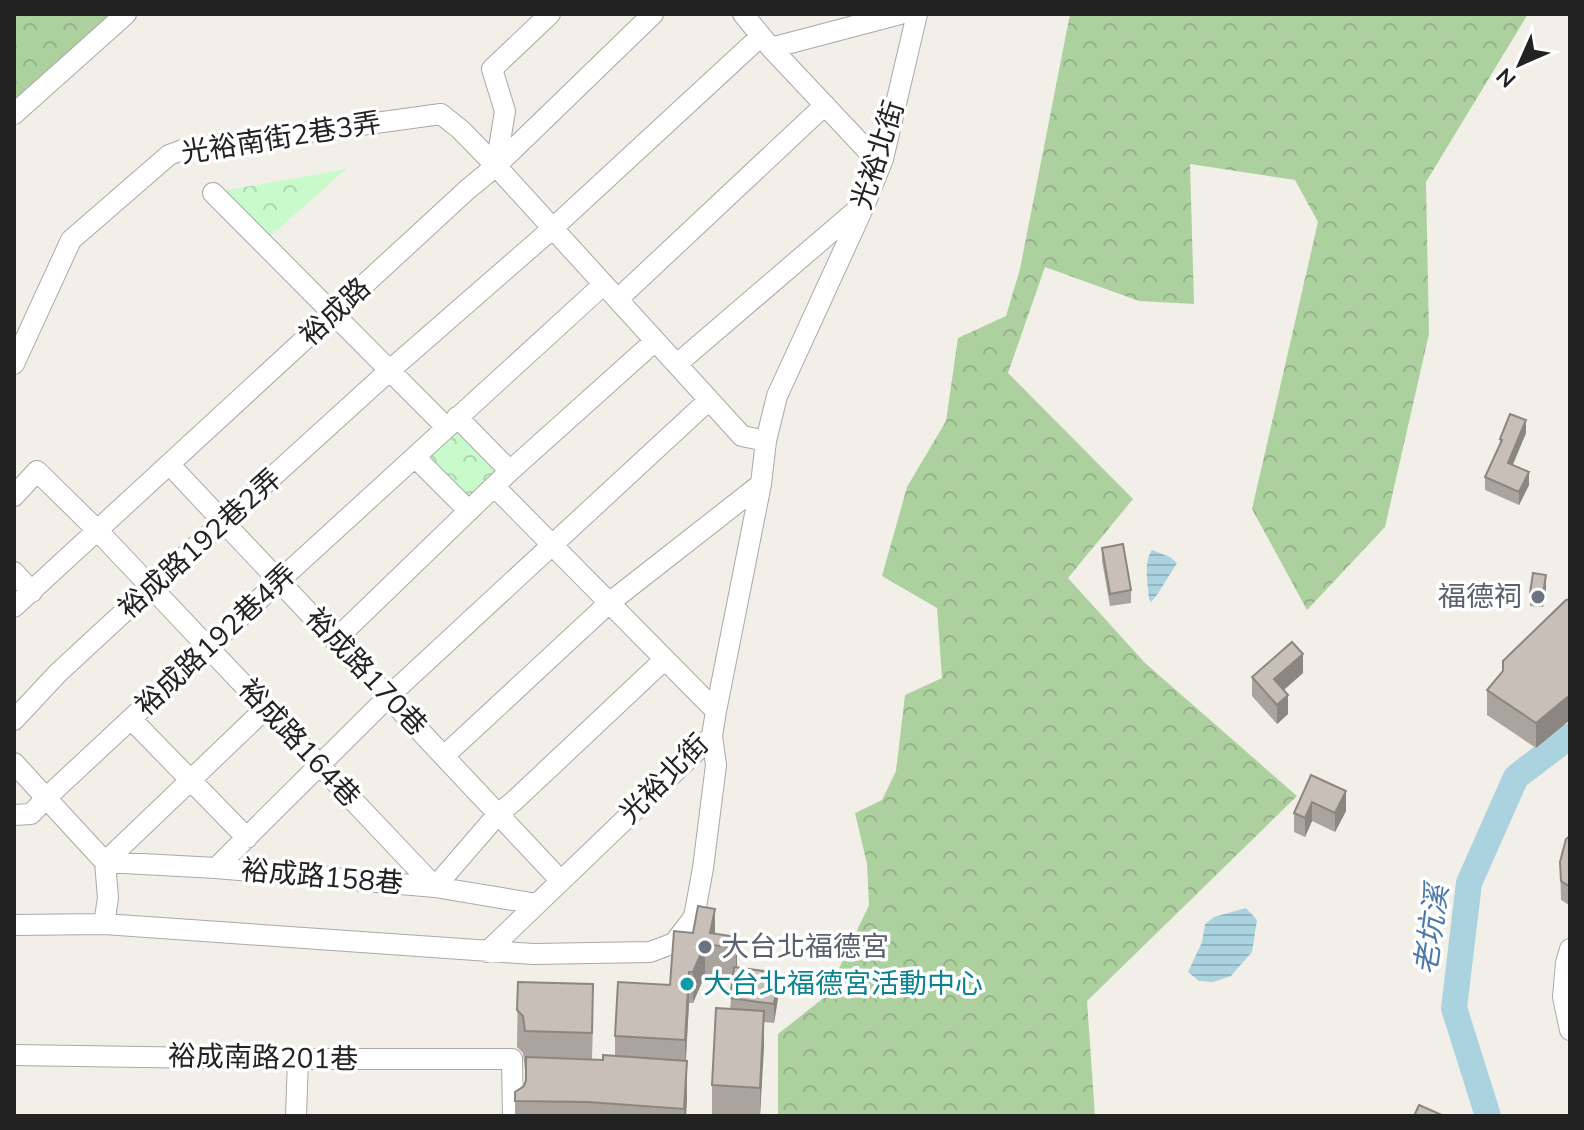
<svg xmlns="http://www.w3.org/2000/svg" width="1584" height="1130" font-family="'Nunito Sans','Noto Sans TC',sans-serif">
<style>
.forest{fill:url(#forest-crowns)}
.park{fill:url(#park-crowns)}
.water{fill:url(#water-rules)}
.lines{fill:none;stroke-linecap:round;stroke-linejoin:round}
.river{stroke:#aad3df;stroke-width:26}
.minor-casing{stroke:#a9a9a9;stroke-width:22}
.minor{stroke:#fff;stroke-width:20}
.wall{fill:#aba49e}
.shaded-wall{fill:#8b8681}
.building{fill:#c7bfb8;stroke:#8b8681;stroke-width:2}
.worship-dot{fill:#6b7280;stroke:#fff;stroke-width:3}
.culture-dot{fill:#0f9aa8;stroke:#fff;stroke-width:3}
.labels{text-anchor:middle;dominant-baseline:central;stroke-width:7;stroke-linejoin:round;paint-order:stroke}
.street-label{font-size:28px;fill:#222;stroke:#fff}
.worship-label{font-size:28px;fill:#5b616d;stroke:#fff;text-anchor:end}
.culture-label{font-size:28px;fill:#0d838f;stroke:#fff;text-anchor:start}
.water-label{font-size:30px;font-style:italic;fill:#4a7aab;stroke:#fff}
</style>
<defs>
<pattern id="forest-crowns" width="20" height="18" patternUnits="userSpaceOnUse" patternTransform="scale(2)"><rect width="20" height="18" fill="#add19e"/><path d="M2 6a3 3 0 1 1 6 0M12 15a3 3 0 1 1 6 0" fill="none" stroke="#95b388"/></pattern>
<pattern id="park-crowns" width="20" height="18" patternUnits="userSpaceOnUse" patternTransform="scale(2)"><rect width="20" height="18" fill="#c8facc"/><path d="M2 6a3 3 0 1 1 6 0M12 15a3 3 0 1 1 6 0" fill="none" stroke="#acd6af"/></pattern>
<pattern id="water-rules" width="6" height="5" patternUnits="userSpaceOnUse" patternTransform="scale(2)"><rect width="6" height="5" fill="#aad3df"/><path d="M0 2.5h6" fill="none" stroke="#92b5bf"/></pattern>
</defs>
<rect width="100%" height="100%" fill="#f2efe9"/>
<!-- forest -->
<path class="forest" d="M14 14H127L14 111Z
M1070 14H1528L1426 182 1429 334 1385 527 1307 610 1252 509 1318 222 1295 180 1190 164 1194 304 1139 301 1045 267 1008 373 1133 499 1068 578 1145 663 1297 796 1087 1001 1095 1116H778V1034L826 996 869 905 867 864 855 813 882 800 896 771 905 695 942 678 937 608 882 576 907 487 946 421 958 338 1006 316 1020 269Z"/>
<!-- park -->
<path class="park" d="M346 169 269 237 223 191Z
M462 426 502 469 469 499 428 458Z"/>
<!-- water -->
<path class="water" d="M1152 550 1170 557 1177 563 1157 595 1151 602 1149 599C1148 584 1143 563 1152 550Z
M1246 908 1257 920 1252 952 1231 976 1213 982 1199 981 1188 972 1202 942 1205 924 1214 917Z"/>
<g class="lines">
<!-- river -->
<path class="river" d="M1488 1116 1454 1008 1469 883 1516 777 1570 736"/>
<defs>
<path id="minor" d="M743 14 771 48 865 148 883 159
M771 48 900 14
M14 114 126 14
M496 166 505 111 492 69 550 14
M213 193 446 427
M618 299 825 105
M14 364 71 240 169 155 185 149 441 114 461 130 496 166 742 436 766 441
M677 364 859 208
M457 417 510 471
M415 457 469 511
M169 464 561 881
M495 487 716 711
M14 496 37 471 97 530 435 887 498 814 514 801 664 660
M14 572 32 592
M14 607 468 189 496 166 653 14
M335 640 510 471 655 341
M131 719 247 838
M14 720 58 673 151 587 389 371 553 228 761 36
M444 756 609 603 761 484
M14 763 105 862 216 868 435 887 537 904
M14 815 31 814 46 798 280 580 604 284
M216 868 391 694 709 400
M104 924 108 898 105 862 266 708
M14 925 104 924 533 954 650 952 674 943 694 917 703 868 716 765 712 736 716 711 761 484 766 441 777 396 865 204 883 159 917 14
M1570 949 1566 963 1563 997 1570 1030
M487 952 712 736
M14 1055 280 1059H512L513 1116
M296 1116 298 1059"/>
</defs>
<!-- minor casing -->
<use href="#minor" class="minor-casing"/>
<!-- minor -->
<use href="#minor" class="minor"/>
</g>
<!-- wall -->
<path class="wall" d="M1526 433 1513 465 1529 485 1519 505 1485 490V477L1500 445V439Z
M1102 548 1131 590V603L1110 606 1102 561Z
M1546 588 1543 607 1530 606V593Z
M1566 600 1536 748 1487 715V690Z
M1303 673 1284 690 1288 714 1277 724 1252 696V677Z
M1311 775 1346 811 1335 832 1312 821 1305 837 1294 832V813Z
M1570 836 1569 905 1561 900 1560 862Z
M693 933 715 934 737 937V967L779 992 774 1023 764 1022 760 1116H712V1085L730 1009 733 979 705 975 693 1003H689L686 1061 687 1098 686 1116H515V1092L524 1086 526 1080 523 1053 517 1047 518 982 593 1021 592 1060H603L615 1056V1036L670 985Z"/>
<!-- shaded-wall -->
<path class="shaded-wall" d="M1526 420V433L1508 475V463Z
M1529 472V485L1519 505V492Z
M1546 575V588L1543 607V594Z
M1303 654V673L1274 698V679Z
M1288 695V714L1277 724V705Z
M1570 695V720L1536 748V723Z
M1346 791V811L1335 832V813Z
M1312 802V821L1305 837V818Z
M715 909V940L710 933Z
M737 937V967L736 979V948Z
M705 944V975L693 1003V972Z
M689 972V1003L685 1071V1040Z
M779 973V992L774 1023V1004Z
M764 1011V1048L760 1116V1088Z
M687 1061V1098L686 1116H684Z"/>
<!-- building -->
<path class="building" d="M1510 414 1526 420 1508 463 1529 472 1519 492 1485 477 1502 440 1500 439Z
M1123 544 1131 590 1110 594 1102 548Z
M1533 573 1546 575 1543 594 1530 593Z
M1570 599V695L1536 723 1487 690 1503 671V661L1566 600Z
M1292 642 1303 654 1274 679 1288 695 1277 705 1252 677Z
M1311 775 1346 791 1335 813 1312 802 1305 818 1294 813Z
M1570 836V884L1569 886 1561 881 1560 862 1566 839Z
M698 906 715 909 710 933 737 937 736 948 705 944 693 972H689L685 1040 615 1036 618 982 670 985 674 931 693 933Z
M734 967 779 973 774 1004 730 998Z
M518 982 593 984 592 1033 525 1031 523 1016 517 1010Z
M716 1008 764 1011 760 1088 712 1085Z
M603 1055 687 1061 684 1109 588 1102 515 1101V1092L524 1086 526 1080V1057L603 1060Z
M1419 1105 1442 1115 1441 1116H1414Z"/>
<!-- markers -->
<g class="worship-dot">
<circle cx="1538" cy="597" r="8"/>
<circle cx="705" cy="947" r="8"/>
</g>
<circle class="culture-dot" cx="687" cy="984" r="8"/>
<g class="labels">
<!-- street labels -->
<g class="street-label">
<text transform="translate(281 138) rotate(-9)">光裕南街2巷3弄</text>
<text transform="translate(878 155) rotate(-72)">光裕北街</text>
<text transform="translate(335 312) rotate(-43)">裕成路</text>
<text transform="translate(200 544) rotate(-42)">裕成路192巷2弄</text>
<text transform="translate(216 640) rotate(-43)">裕成路192巷4弄</text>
<text transform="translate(366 672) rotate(47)">裕成路170巷</text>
<text transform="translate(299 743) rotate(47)">裕成路164巷</text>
<text transform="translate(664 779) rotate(-45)">光裕北街</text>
<text transform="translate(322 877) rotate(5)">裕成路158巷</text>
<text transform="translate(263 1058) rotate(1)">裕成南路201巷</text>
</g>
<!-- worship labels -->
<g class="worship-label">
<text x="1522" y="597">福德祠</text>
<text x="721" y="947" text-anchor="start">大台北福德宮</text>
</g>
<!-- culture labels -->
<g class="culture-label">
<text x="703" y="984">大台北福德宮活動中心</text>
</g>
<!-- water labels -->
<g class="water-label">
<text transform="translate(1432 930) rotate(-82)">老坑溪</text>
</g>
</g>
<!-- border -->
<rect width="1584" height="1130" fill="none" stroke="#222222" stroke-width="32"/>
<!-- north arrow -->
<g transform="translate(1520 64) rotate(225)" stroke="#ffffff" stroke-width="6" paint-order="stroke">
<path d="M0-6L14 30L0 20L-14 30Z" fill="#222222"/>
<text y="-12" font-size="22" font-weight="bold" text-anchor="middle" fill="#222222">N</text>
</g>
</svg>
